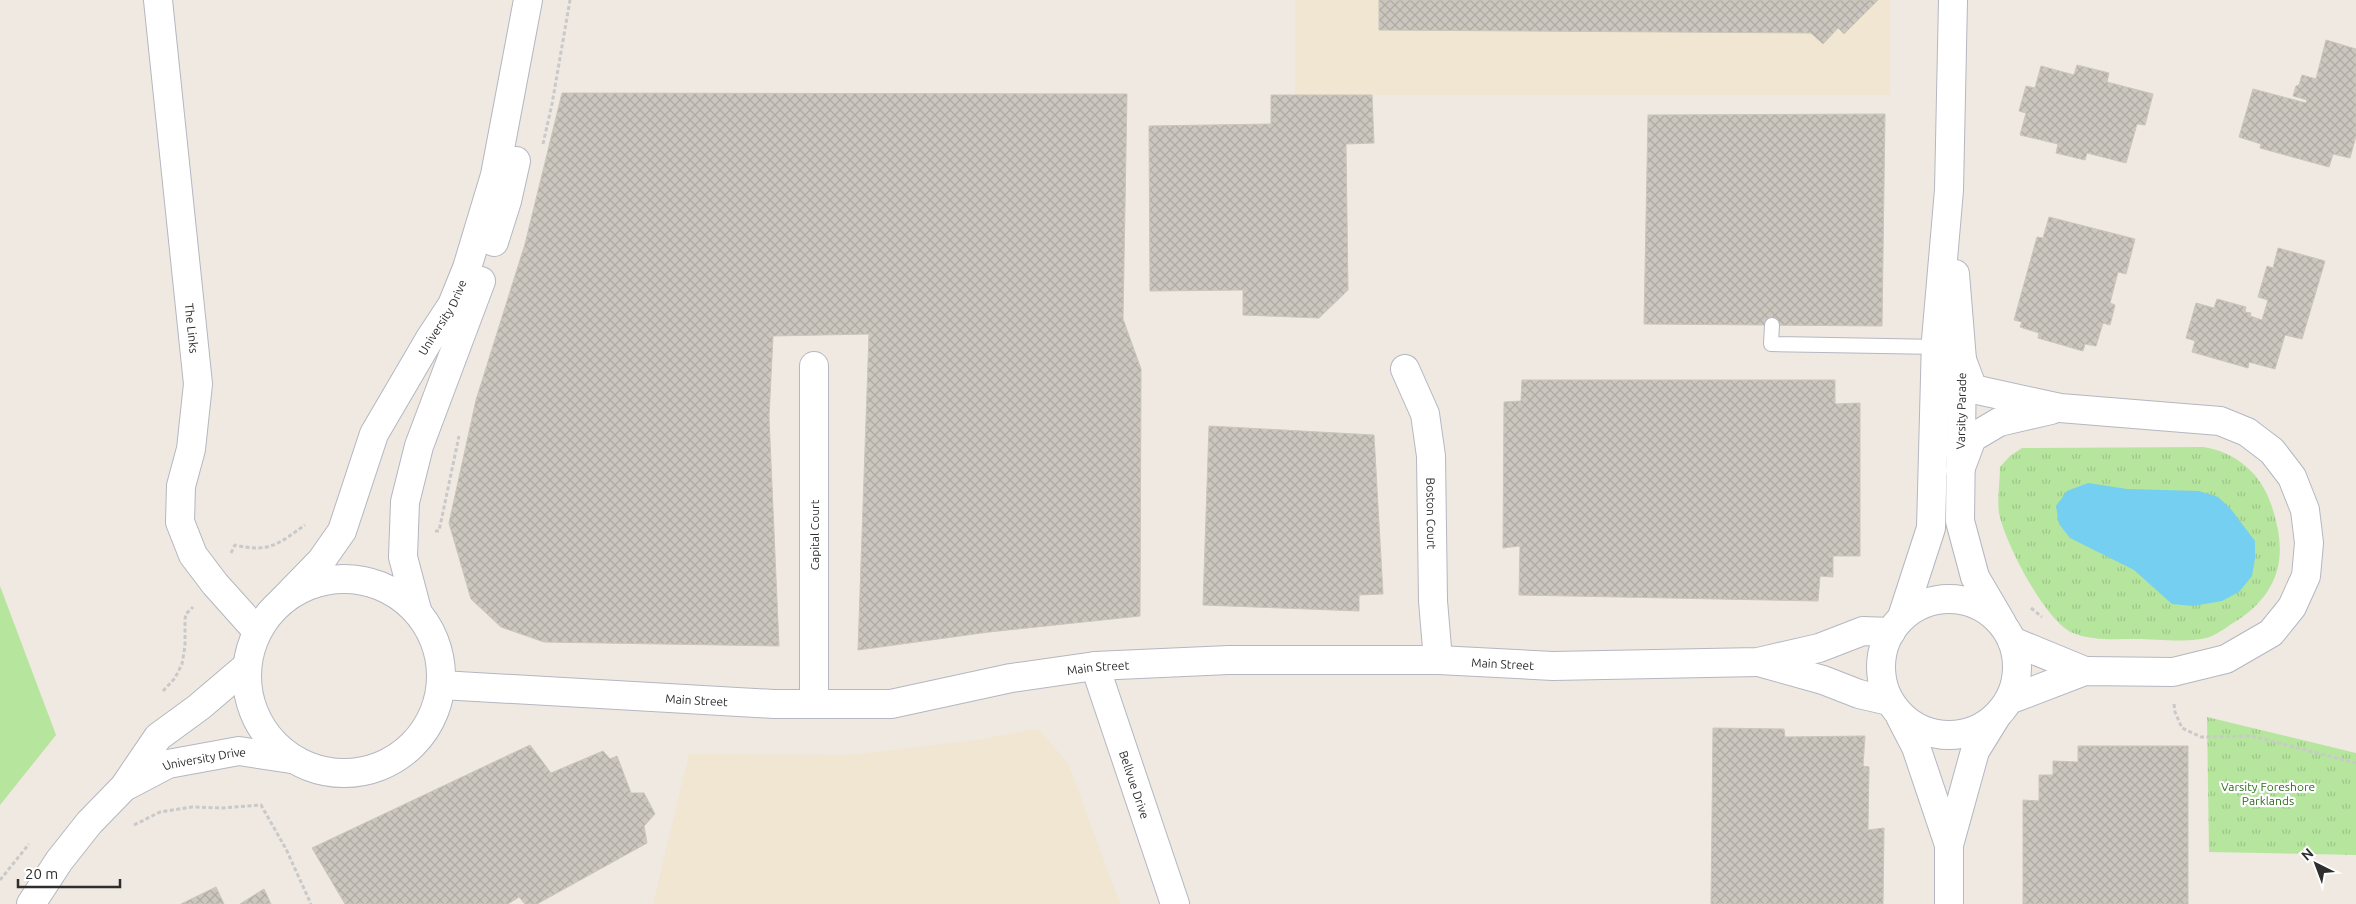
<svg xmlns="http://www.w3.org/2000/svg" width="2356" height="904" font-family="Ubuntu,sans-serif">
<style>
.education{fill:#f0e6d1}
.grass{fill:#b6e59e}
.park{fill:url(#park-tufts)}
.water{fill:#75cff0}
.building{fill:url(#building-cross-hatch);stroke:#cbc5ba}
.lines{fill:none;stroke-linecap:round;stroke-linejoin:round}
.lane-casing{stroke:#b4b7c1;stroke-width:16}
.street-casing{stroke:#b4b7c1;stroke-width:30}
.secondary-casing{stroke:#b4b7c1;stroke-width:30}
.path{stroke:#c9c9c9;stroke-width:3;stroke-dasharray:4 2.5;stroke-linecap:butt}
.lane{stroke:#fff;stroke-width:14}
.street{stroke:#fff;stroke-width:28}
.secondary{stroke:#fff;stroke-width:28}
.labels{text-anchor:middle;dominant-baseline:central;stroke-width:4.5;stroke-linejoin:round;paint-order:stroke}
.street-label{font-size:12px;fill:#2e2e2e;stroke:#fff}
.park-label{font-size:12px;fill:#2c6e1b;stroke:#fff}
</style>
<defs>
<pattern id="park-tufts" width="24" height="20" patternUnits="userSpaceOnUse" patternTransform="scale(1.25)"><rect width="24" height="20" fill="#b6e59e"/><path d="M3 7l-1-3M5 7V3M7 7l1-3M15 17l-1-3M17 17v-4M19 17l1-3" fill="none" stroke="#9dc588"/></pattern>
<pattern id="building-cross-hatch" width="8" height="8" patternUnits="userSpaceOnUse" patternTransform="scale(1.25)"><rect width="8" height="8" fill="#cbc7bf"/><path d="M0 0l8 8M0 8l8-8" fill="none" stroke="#afaba4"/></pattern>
</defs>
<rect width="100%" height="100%" fill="#efe9e1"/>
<!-- education -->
<path class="education" d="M1295 0H1890V95H1295Z
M1038 729 1068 763 1120 904H653L689 754 849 755 977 740Z"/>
<!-- grass -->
<path class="grass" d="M0 586 56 735 0 805Z"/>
<!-- park -->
<path class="park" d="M2203 447C2235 452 2260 472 2271 504 2288 553 2282 590 2238 620 2229 625 2221 632 2212 636 2192 644 2158 639 2137 639 2116 639 2092 641 2073 633 2045 621 2005 543 1999 513 1997 499 2000 482 2000 467L2010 456 2022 448Z
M2207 717 2356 753V855L2209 852Z"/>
<!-- water -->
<path class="water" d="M2088 483 2127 489 2199 491 2218 497 2230 508 2255 541V559L2252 576 2239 592 2222 601 2193 606 2172 604 2134 570 2070 538 2059 524 2056 506 2067 491Z"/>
<!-- building -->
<path class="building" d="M1379 0H1878L1844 34 1838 28 1823 44 1811 33 1379 30Z
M2326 40 2356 49V136L2350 158 2333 154 2329 167 2260 148 2261 144 2239 137 2253 89 2306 103 2307 100 2293 96 2296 86 2299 85 2302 75 2316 79Z
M2077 65 2109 73 2107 82 2153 94 2145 125 2137 124 2126 163 2087 153 2085 160 2056 153 2058 144 2020 135 2026 113 2019 111 2026 86 2035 88 2041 66 2074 75Z
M562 93 1127 94 1123 319 1141 369 1140 616 989 632 858 650 869 334 773 336 769 417 779 646 544 642 501 627 471 599 449 523 476 400 525 244Z
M1271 95H1372L1374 143 1346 144 1348 290 1319 318 1243 315V290L1150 291 1149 126 1271 124Z
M1885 114 1882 326 1644 324 1648 115Z
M2049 217 2135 239 2126 274 2118 272 2110 303 2115 305 2110 325 2103 323 2096 346 2085 344 2083 351 2038 338 2039 333 2020 327 2022 322 2014 320 2037 237 2043 238Z
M2278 248 2325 261 2302 339 2285 335 2275 369 2249 362 2248 368 2192 352 2195 341 2186 338 2196 303 2214 308 2217 299 2246 307 2245 312 2251 313 2250 316 2262 320 2268 300 2258 297 2267 266 2273 268Z
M1522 380H1835V404L1860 403V556H1833V577L1820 576 1818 601 1519 595 1520 546 1503 548 1504 402 1521 401Z
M1209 426 1374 435 1383 594 1359 595V611L1203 605Z
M1713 728 1784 729 1785 737 1865 736 1863 766 1869 767 1868 830 1884 828 1883 904H1711Z
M530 745 551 773 603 751 610 759 617 756 631 793H644L655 814 644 826 647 843 537 904H525L519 897 508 904H345L312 848Z
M2078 746H2188V904H2023V800L2039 801V775H2053V761L2078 762Z
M216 887 224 904H181Z
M264 889 271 904H240Z"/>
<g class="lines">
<defs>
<path id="lane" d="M1772 325 1771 344 1940 347"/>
<g id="street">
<path id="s1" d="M158 0 198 384 191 449 181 486 180 522 193 555 215 584 257 631"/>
<path d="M1962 360 1973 389 2060 408 2220 421 2247 432 2272 451 2292 477 2305 510 2309 543 2306 576 2292 607 2271 633 2226 659 2173 672 2085 671 2009 700"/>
<path id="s2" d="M1405 369 1425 414 1431 456 1433 601 1438 660"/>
<path d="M1960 470 1972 438 1999 422 2051 410"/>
<path d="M2012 641 2085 671"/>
<path d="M1762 663 1823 680 1859 694 1889 701"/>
<path id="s3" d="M1095 666 1175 904"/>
<path id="s4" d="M441 685 774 704H891L1011 678 1095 666 1229 660H1438L1553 666 1758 662 1819 648 1863 631 1891 632"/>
<path d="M814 704V366"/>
</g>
<g id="secondary">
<path d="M494 242 507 201 516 161"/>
<path d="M1955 274 1962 360 1960 521 1975 577 2002 623"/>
<circle cx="344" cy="676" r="97"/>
<circle cx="1949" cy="667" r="68"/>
<path id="s5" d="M282 601 321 561 342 531 374 434 429 340 452 305 467 268 495 175 528 0"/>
<path d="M417 610 403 557 405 502 419 446 481 281"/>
<path d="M1902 617 1931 528 1936 340 1949 190 1953 0"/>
<path d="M1900 716 1916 747 1949 845"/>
<path id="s6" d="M128 785 168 764 239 751 291 759"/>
<path d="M31 904 59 861 89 823 124 787 158 737 199 707 246 667"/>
<path d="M1949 904V845L1975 751 1996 717"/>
</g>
</defs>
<!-- lane casing -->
<use href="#lane" class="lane-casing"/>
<!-- street casing -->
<use href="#street" class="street-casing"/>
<!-- secondary casing -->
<use href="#secondary" class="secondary-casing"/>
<!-- path -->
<path class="path" d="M543 144 552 104 570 0
M435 531H439L459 436
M231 553 235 545C270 553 278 544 305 525
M2031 608 2042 617
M163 691 175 678 182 664 185 646V619L186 614 193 607
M2174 704 2175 712 2182 728 2201 737 2252 736 2356 763
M134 825 160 812 192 807 223 808 261 805 286 849 311 904
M0 880 29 844"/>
<!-- lane -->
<use href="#lane" class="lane"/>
<!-- street -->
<use href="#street" class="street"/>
<!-- secondary -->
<use href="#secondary" class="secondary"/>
</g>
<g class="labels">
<!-- street labels -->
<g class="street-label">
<text stroke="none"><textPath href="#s5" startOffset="330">University Drive</textPath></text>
<text stroke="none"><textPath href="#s1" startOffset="330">The Links</textPath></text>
<text transform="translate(1961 411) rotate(-89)">Varsity Parade</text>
<text stroke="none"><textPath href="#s2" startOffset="149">Boston Court</textPath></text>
<text transform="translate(814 535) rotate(-90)">Capital Court</text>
<text stroke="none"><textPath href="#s4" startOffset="1066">Main Street</textPath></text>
<text stroke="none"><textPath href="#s4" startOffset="661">Main Street</textPath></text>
<text stroke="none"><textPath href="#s4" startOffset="256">Main Street</textPath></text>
<text stroke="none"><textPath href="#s6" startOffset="82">University Drive</textPath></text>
<text stroke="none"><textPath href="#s3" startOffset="125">Bellvue Drive</textPath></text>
</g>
<!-- park labels -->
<g class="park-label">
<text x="2268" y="786">Varsity Foreshore<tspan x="2268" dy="14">Parklands</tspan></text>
</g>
</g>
<!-- north arrow -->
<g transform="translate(2316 864) rotate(318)" stroke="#ffffff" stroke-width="4" paint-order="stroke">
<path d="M0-4L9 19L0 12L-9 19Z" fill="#2e2e2e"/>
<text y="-8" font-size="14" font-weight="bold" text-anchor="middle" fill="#2e2e2e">N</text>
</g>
<!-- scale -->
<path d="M18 879v8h102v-8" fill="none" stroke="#2e2e2e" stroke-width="2.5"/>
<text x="25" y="879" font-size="15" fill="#2e2e2e" stroke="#ffffff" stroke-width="4" paint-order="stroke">20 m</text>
</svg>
